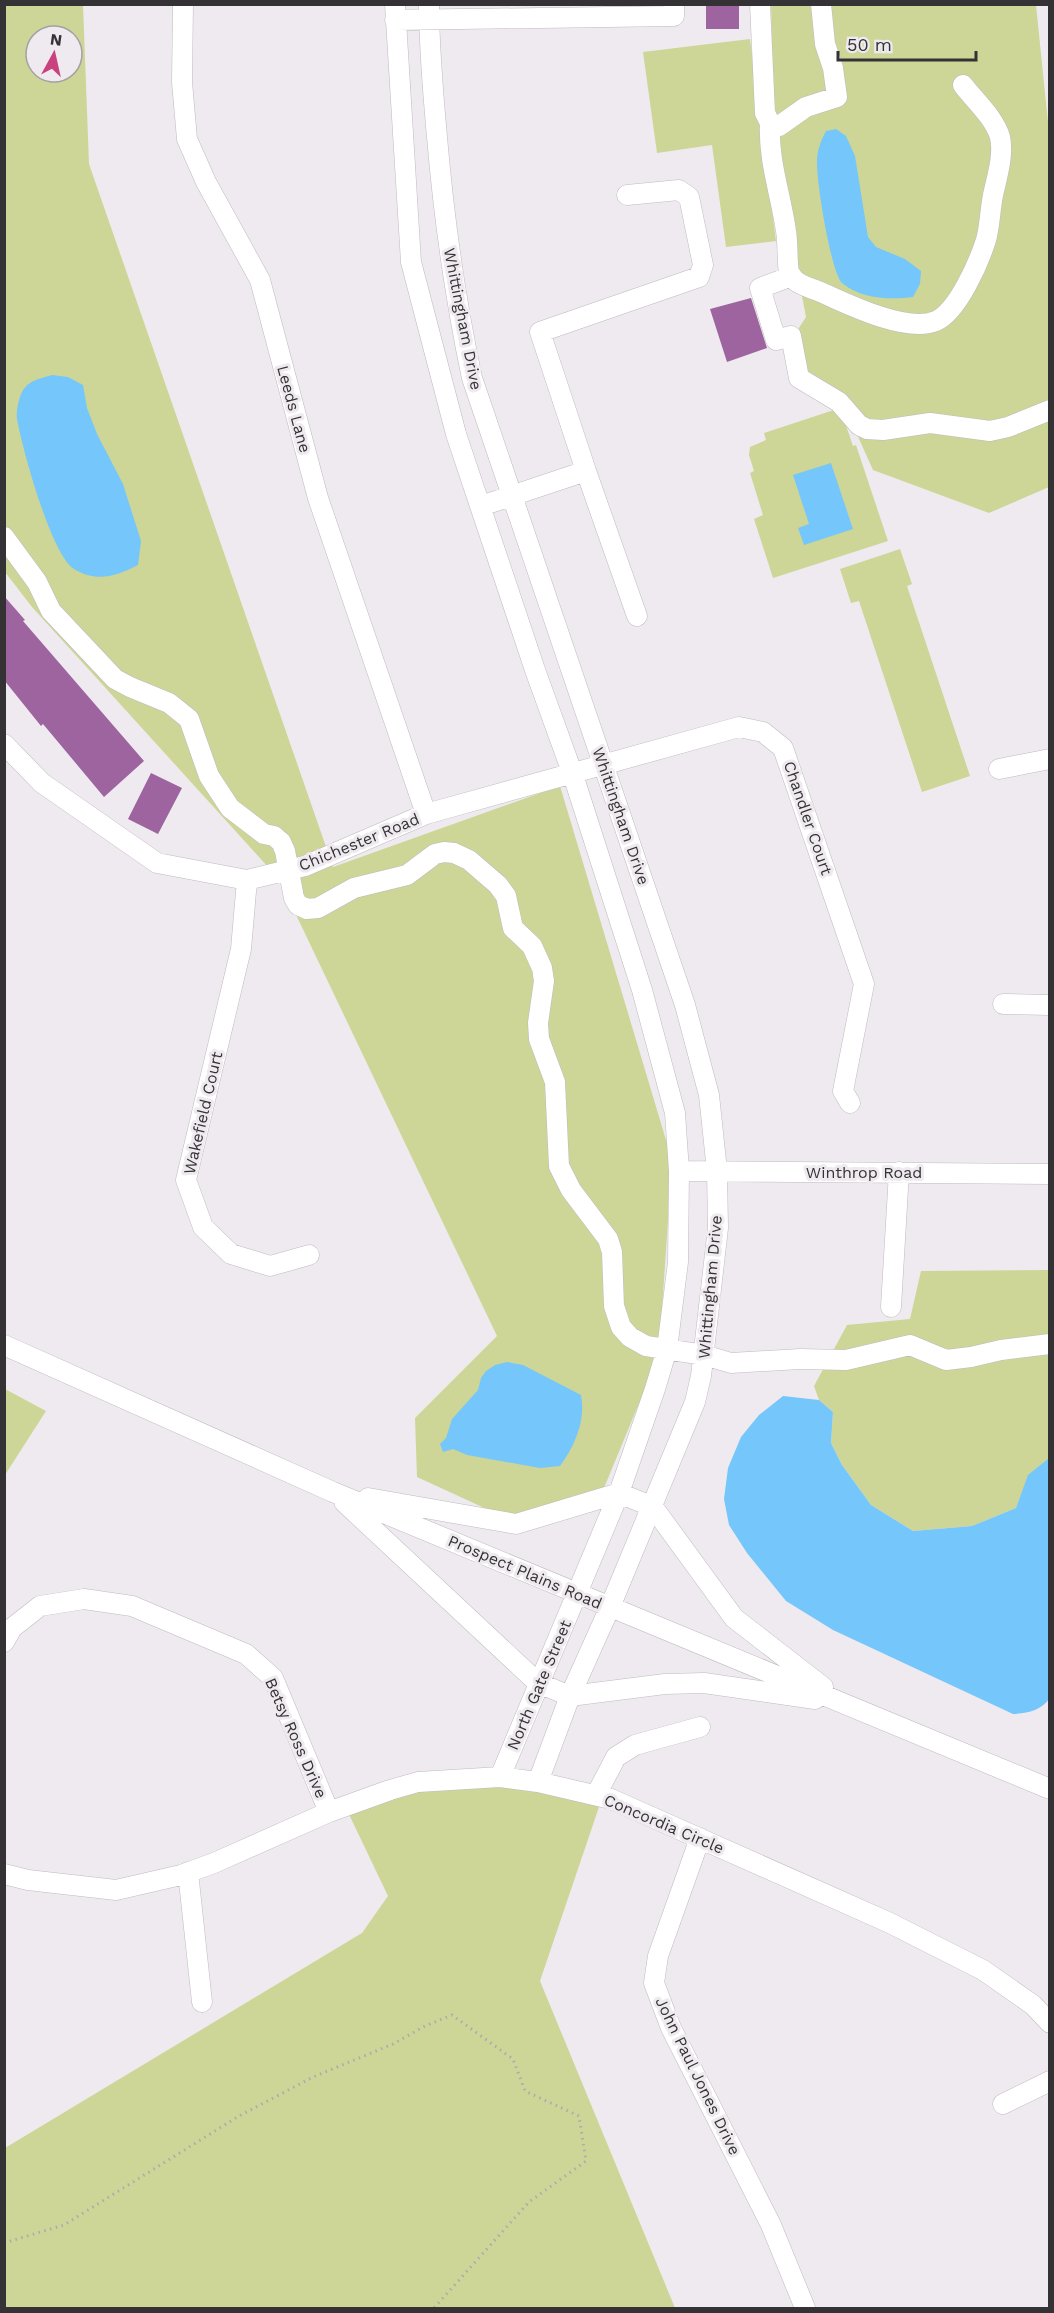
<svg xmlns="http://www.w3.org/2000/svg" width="1054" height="2313" font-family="'Work Sans',sans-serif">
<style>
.green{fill:#cdd696;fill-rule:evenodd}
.water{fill:#75c6fa}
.building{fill:#9d649f}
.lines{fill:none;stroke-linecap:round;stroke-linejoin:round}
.minor-casing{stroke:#bfbabf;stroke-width:21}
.path{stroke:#aeaaae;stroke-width:3;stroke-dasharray:1.5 4.5;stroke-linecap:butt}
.minor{stroke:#fff;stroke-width:20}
.labels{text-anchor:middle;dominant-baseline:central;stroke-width:6;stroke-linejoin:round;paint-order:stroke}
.street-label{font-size:16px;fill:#343234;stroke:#efeaef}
</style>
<rect width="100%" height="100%" fill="#efeaef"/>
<!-- green -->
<path class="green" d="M5 5H83L89 164 333 867 560 786 672 1160 659 1355 599 1500 515 1522 417 1477 415 1418 497 1336 279 879 32 607 5 572ZM36 36H72V72H36Z
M771 5H1036L1050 142 1049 487 989 513 873 470 842 401 803 374 797 331 806 317 795 260 773 93Z
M750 39 776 241 726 247 712 145 657 153 643 52Z
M840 408 853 446 856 445 888 541 773 578 754 519 763 515 750 473 754 471 749 455 750 447 766 440 764 433Z
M900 549 912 584 907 586 970 776 922 792 859 601 851 603 840 569Z
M1049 1270V1458L1029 1475 1016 1508 972 1526 913 1531 871 1505 842 1465 831 1443 833 1412 819 1400 814 1386 847 1325 910 1319 921 1271Z
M5 1389 46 1411 5 1475Z
M467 1780 601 1801 540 1981 675 2308H5V2148L362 1933 388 1896 345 1806Z"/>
<!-- water -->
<path class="water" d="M836 129 846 136 855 156 868 237 876 247 905 259 921 271 920 284 913 297C889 300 861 299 842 283 831 273 816 180 817 161 817 151 821 140 826 131Z
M52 375 68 377 83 385 87 408 97 434 123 484 141 541 138 565C116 576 97 583 74 569 51 555 22 447 17 419 16 413 18 403 20 397 25 381 38 379 52 375Z
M831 463 853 529 804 545 798 528 809 524 793 475Z
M507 1362 523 1365 581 1395C586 1420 575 1446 560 1466L540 1468 467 1455 453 1449 443 1452 440 1444 446 1438 452 1419 478 1390 481 1378 486 1371 495 1365Z
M783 1396 819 1400 833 1412 831 1443 842 1465 871 1505 913 1531 972 1526 1016 1508 1028 1475 1049 1458 1050 1698C1040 1711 1029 1713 1013 1714L833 1630 786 1601 747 1553 729 1525 724 1499 728 1468 741 1437 759 1415Z"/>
<!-- building -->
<path class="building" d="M706 4H739V29H706Z
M751 298 767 348 727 362 710 309Z
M4 596 25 620 23 621 144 761 104 797 43 724 41 726 4 680Z
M151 773 182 788 158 834 128 819Z"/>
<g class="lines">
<defs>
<path id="minor" d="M183 4 182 82 187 139 206 182 260 280 318 498 426 814
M395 4 411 262 456 434 535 670 573 775 642 990 675 1113 679 1171 678 1262 667 1349 655 1389 619 1493 500 1777
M429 4C429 49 433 93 437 137 444 219 455 298 472 378L685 1005 709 1095 717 1171 718 1228 701 1376 695 1402 610 1607 570 1696 538 1782
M760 4 765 113 770 123 779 126 806 107 837 97 833 68 825 44 821 4
M395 20 674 16V4
M770 123C768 161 781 195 786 231 788 241 787 264 789 272 795 286 810 287 823 293 849 305 907 333 936 321 958 311 979 262 986 240 990 226 990 210 993 195 997 177 1004 155 1000 137 994 117 975 101 963 85
M792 276 760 288 776 340 791 336 799 378 839 402 859 425 867 429 883 430 930 423 990 431 1008 427 1050 410
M586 471 540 332 699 277 703 265 689 197 679 190 627 195
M481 506 586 471 637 616
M4 537 37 582 51 611 115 679 130 687 169 703 189 719 209 776 230 808 264 834 274 836 281 842 285 851 294 898 298 905 307 909 318 908 354 888 407 875 435 854 444 852 454 853 469 860 498 885 506 896 513 928 532 946 542 968 544 981 538 1023 539 1039 555 1082 559 1166 571 1190 608 1239 612 1252 614 1306 621 1327 630 1337 646 1346 704 1355 731 1363 800 1359 846 1360 910 1345 946 1360 971 1357 1001 1350 1050 1344
M4 744 42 783 157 863 247 880 305 866 426 814 739 727 763 732 783 748 864 984 843 1091 850 1103
M999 769 1050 759
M247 880 241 949 186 1180 203 1227 231 1254 270 1266 309 1255
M1003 1004 1050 1005
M679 1171 1050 1174
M891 1307 899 1172
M4 1345 333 1492 1050 1789
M368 1498 516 1524 619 1493 653 1507 734 1618 823 1687
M344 1502 538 1683 570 1696 665 1684 704 1683 815 1699
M4 1642 12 1628 40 1606 84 1599 132 1606 246 1654 273 1678 329 1812
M596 1795 616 1757 635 1745 700 1727
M700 1838 658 1956 654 1983 671 2028 771 2225 805 2308
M188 1872 202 2002
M4 1874 28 1880 116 1890 181 1875 214 1863 329 1812 390 1790 418 1782 500 1777 538 1782 611 1799 890 1923 983 1970 1033 2005 1050 2023
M1003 2104 1050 2081"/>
</defs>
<!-- minor casing -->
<use href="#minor" class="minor-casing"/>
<!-- path -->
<path class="path" d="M4 2243 64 2225 239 2116 313 2077 393 2044 425 2026 452 2015 513 2059 525 2091 579 2116 586 2161 529 2202 434 2308"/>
<!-- minor -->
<use href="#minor" class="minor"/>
</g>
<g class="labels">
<!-- street labels -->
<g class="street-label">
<text transform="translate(463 319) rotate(79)">Whittingham Drive</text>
<text transform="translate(294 409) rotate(75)">Leeds Lane</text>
<text transform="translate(621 816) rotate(71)">Whittingham Drive</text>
<text transform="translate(808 818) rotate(71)">Chandler Court</text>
<text transform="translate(359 842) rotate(-22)">Chichester Road</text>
<text transform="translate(203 1113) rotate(-77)">Wakefield Court</text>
<text x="864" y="1172">Winthrop Road</text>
<text transform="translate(710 1287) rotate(-85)">Whittingham Drive</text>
<text transform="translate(525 1572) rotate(23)">Prospect Plains Road</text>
<text transform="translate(539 1685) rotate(-67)">North Gate Street</text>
<text transform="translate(296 1738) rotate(66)">Betsy Ross Drive</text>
<text transform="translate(664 1824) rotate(23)">Concordia Circle</text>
<text transform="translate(698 2076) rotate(64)">John Paul Jones Drive</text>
</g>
</g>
<!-- border -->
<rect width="1054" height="2313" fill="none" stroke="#343234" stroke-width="12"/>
<!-- north arrow -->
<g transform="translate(54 54) rotate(8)"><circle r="28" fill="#efeaef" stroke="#a4a0a4" stroke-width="1.5"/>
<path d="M0-4.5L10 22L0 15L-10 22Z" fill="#c9427f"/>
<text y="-9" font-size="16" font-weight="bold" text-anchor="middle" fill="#343234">N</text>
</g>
<!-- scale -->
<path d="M838 51v9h138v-9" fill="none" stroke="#343234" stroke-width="3"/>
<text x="847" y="51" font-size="18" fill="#343234" stroke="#efeaef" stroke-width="4.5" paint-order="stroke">50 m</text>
</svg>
